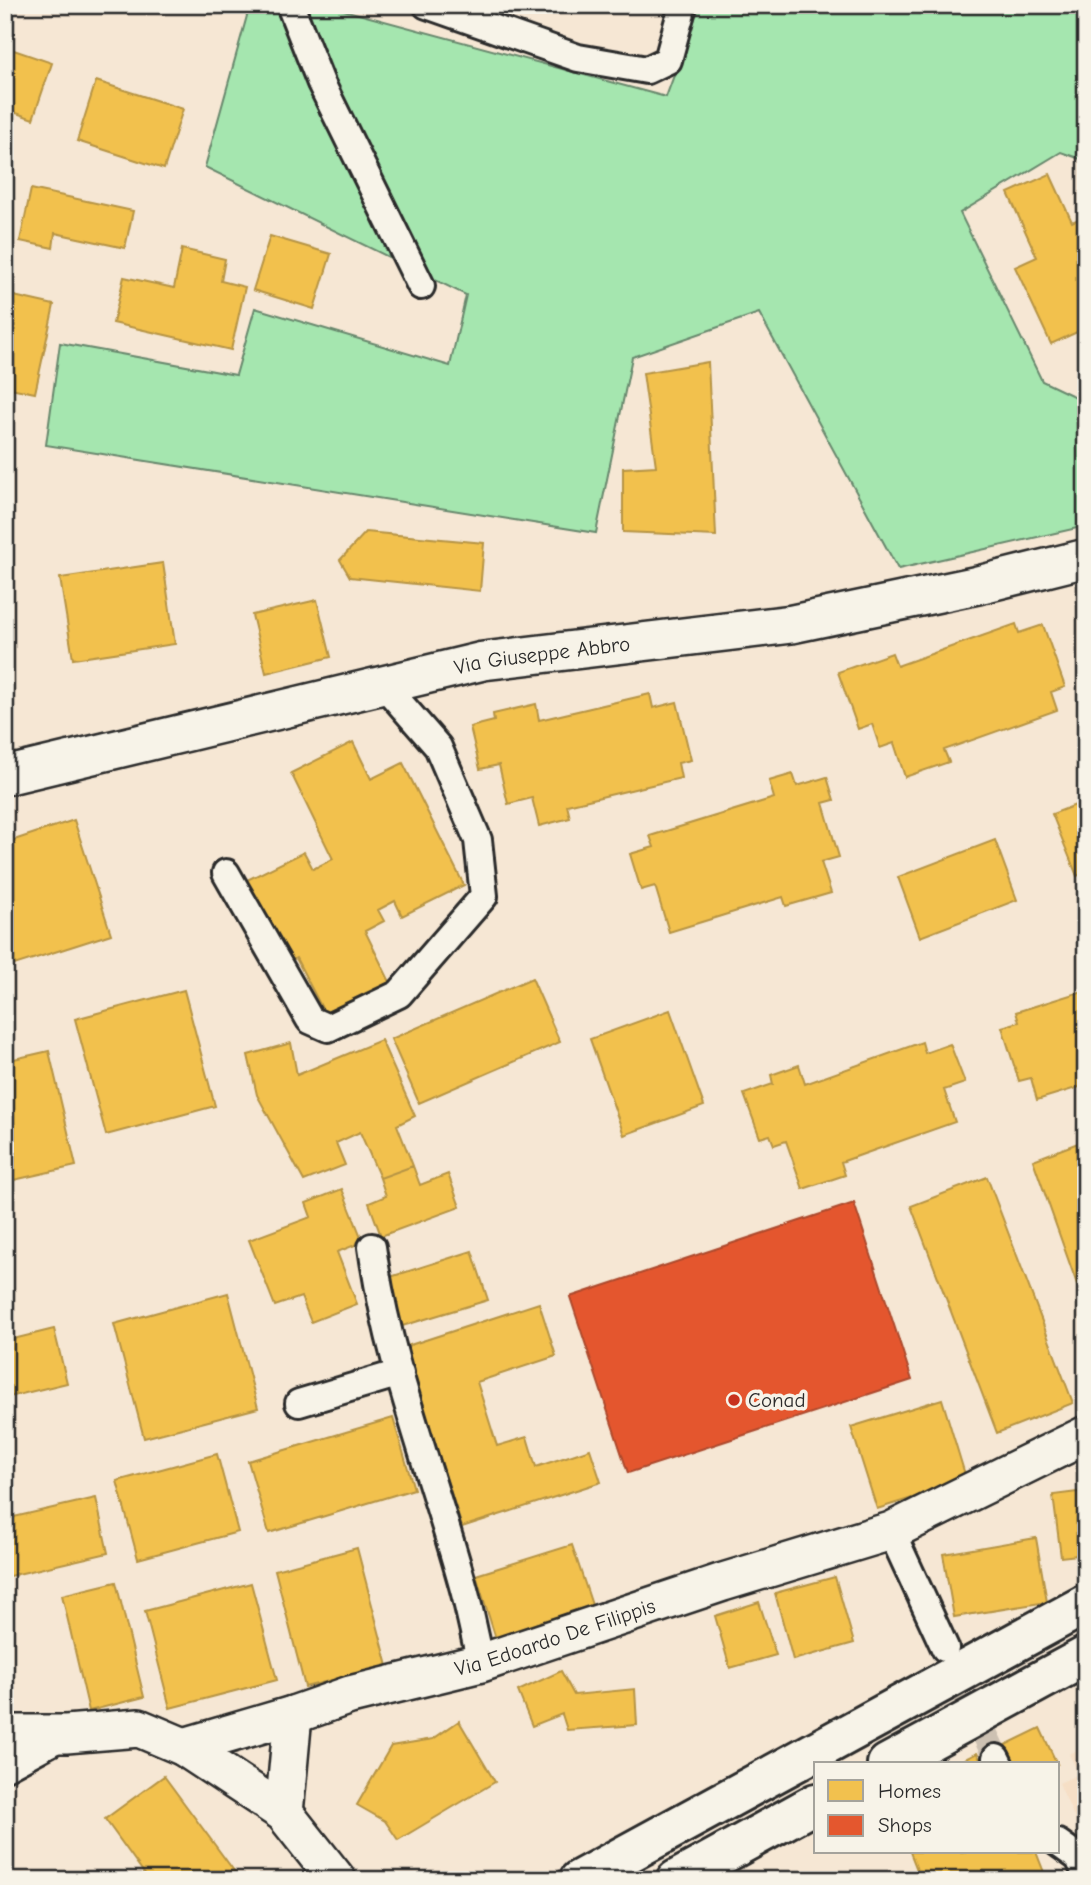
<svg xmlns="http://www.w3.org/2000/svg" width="1091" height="1885" font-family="'Comic Neue',sans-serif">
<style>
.built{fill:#f6dfc6}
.green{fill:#a5e6af;stroke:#68886d;stroke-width:2}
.homes{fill:#f2c14e;stroke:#b69444;stroke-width:2}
.shops{fill:#e4572e;stroke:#ac4a2d;stroke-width:2}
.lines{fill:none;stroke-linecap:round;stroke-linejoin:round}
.street-tunnel{stroke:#cdc1b2;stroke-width:26;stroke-dasharray:26 13;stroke-linecap:butt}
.street-casing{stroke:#2b2b2b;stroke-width:32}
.secondary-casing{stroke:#2b2b2b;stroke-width:42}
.highway-casing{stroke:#2b2b2b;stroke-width:44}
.street{stroke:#f7f3e8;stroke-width:26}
.secondary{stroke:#f7f3e8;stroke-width:37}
.highway{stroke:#f7f3e8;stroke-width:38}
.poi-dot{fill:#c8321e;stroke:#f7f3e8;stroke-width:2.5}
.labels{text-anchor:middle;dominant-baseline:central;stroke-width:7;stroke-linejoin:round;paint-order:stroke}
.street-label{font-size:21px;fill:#2b2b2b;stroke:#f7f3e8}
.poi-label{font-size:21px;fill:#2b2b2b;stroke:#f7f3e8;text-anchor:start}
</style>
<rect width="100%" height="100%" fill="#f6e7d4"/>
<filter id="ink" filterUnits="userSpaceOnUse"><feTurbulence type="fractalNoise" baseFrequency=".0143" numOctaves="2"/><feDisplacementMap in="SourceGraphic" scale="14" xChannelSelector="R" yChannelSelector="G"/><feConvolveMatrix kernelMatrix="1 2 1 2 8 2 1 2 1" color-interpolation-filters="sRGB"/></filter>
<g filter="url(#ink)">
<!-- built -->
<path class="built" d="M1086 1746V1844L1059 1783 1079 1774 1069 1754Z"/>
<!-- green -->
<path class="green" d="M250 5H325L666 97 700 5H1086V161L1061 152 960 213 1042 381 1086 402V526L898 569 759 313 632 357 596 533 46 445 60 343 236 375 255 308 450 366 466 295 205 167Z"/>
<!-- homes -->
<path class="homes" d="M5 47 52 63 33 119 5 109Z
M96 81 183 109 164 169 77 141Z
M1050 174 1072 222 1086 216V328L1051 344 1015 267 1037 257 1008 193Z
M31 189 133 211 125 248 55 233 53 248 20 241Z
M270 236 331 254 314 309 253 290Z
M182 249 225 259 221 281 245 287 231 350 113 323 124 277 174 288Z
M5 294 54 305 35 393 5 387Z
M708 362 716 536 623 532V468L656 466 643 373Z
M366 532 484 543 480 591 350 577 340 560Z
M163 563 175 644 73 659 60 578Z
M317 600 331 657 266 673 252 615Z
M1016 624 1019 633 1043 625 1065 687 1051 692 1057 710 944 750 949 762 905 777 894 743 880 748 872 724 858 729 838 672 892 653 897 666Z
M650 694 653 708 677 702 691 760 678 763 681 778 567 805 570 818 539 826 532 798 508 804 499 765 480 769 470 727 494 721 493 714 536 704 539 720Z
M353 742 371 779 403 763 464 885 402 916 395 901 378 910 384 921 365 931 392 986 327 1018 296 958 282 965 241 883 304 852 313 869 333 859 291 773Z
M793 774 797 786 827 777 834 800 823 803 839 857 821 862 831 893 786 906 783 897 669 932 655 886 641 890 630 854 654 847 650 836 774 798 769 781Z
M1086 801V872L1077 876 1052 814Z
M74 820 111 934 5 968V843Z
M995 840 1017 900 920 937 898 877Z
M532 978 560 1042 419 1103 391 1039Z
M184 990 215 1106 106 1135 75 1019Z
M1086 990V1085L1037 1100 1031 1078 1019 1081 1002 1027 1019 1022 1016 1012Z
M670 1010 704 1106 624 1135 590 1039Z
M381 1040 415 1116 397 1125 413 1166 380 1178 360 1132 336 1143 345 1165 304 1181 257 1095 248 1055 291 1043 297 1075Z
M922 1042 925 1053 950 1044 965 1083 944 1090 955 1122 841 1162 845 1175 803 1189 786 1141 774 1145 770 1135 760 1138 744 1094 773 1084 771 1075 799 1065 805 1084Z
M49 1051 76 1166 5 1182V1061Z
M1086 1140V1284L1078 1287 1033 1160Z
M413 1166 420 1185 448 1174 460 1207 381 1236 369 1203 386 1196 380 1178Z
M987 1177 1073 1403 997 1433 911 1206Z
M342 1189 363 1242 337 1252 357 1304 311 1322 301 1297 275 1306 249 1240 311 1217 306 1203Z
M472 1251 488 1300 399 1327 384 1279Z
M228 1293 258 1408 144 1438 114 1324Z
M539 1303 556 1356 477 1382 497 1446 527 1437 536 1467 590 1449 601 1482 462 1527 404 1347Z
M54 1329 67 1383 5 1398V1341Z
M942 1399 967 1481 877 1509 851 1427Z
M393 1418 414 1489 269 1533 248 1461Z
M217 1454 238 1532 138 1559 117 1481Z
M1086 1491V1554L1061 1557 1053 1495Z
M96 1498 108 1553 5 1577V1519Z
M1036 1538 1047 1602 954 1617 943 1554Z
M572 1545 593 1608 496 1639 476 1575Z
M357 1548 388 1666 305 1687 275 1570Z
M835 1577 854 1643 793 1660 775 1593Z
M116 1582 144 1697 89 1711 62 1595Z
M251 1583 277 1680 170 1708 145 1611Z
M759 1602 776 1655 730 1668 715 1616Z
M561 1671 574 1695 635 1689 637 1725 567 1730 562 1714 532 1726 518 1691Z
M459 1721 495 1782 398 1840 385 1821 357 1805 391 1746 433 1739Z
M1040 1728 1057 1764H1005L997 1749Z
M977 1753 982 1764H955Z
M164 1776 237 1875 230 1880H149L105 1819Z
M910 1852H1036L1047 1880H921Z"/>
<!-- shops -->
<path class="shops" d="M854 1203 912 1380 628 1473 570 1297Z"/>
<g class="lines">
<!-- street-tunnel -->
<path class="street-tunnel" d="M950 1659 996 1758"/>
<defs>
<path id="street" d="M290 5 321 83 421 286
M427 5 578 58 647 70 668 60 683 5
M226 873 310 1020 328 1028 399 994 484 896 478 840 438 747 384 685
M372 1247C388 1363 432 1473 463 1586 470 1611 475 1638 481 1663
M299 1403 400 1373
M891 1531 945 1648
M996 1758 999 1764
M5 1767 62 1736
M1058 1843 1079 1858 1086 1874"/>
<g id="secondary">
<path id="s1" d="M5 776 483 661 792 624 978 585 1086 558"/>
<path d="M5 1734H66L139 1728 184 1747 284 1813 337 1880"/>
<path id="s2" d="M184 1747 293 1715 350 1695 481 1663 723 1582 891 1531 1086 1435"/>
<path d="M284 1813 293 1715"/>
</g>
<path id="highway" d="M887 1764 1086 1656
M579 1880 1086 1604
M676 1880 816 1803"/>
</defs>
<!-- street casing -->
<use href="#street" class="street-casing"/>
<!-- secondary casing -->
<use href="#secondary" class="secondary-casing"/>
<!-- highway casing -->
<use href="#highway" class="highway-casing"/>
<!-- street -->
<use href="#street" class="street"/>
<!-- secondary -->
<use href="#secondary" class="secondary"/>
<!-- highway -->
<use href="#highway" class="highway"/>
</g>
</g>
<!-- markers -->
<circle class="poi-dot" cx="734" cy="1400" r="7"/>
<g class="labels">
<!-- street labels -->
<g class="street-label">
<text stroke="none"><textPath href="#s1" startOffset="551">Via Giuseppe Abbro</textPath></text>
<text stroke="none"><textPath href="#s2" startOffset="387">Via Edoardo De Filippis</textPath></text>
</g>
<!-- poi labels -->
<g class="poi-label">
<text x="748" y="1400">Conad</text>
</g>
</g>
<!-- margin -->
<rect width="1091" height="1885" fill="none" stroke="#f7f3e8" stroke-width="28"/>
<rect x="14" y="14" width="1063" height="1857" fill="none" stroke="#2b2b2b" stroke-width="2.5" filter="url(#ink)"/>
<!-- legend -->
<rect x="814" y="1762" width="245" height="91" fill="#f7f3e8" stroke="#a5a39c" stroke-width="2"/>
<rect x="828" y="1780" width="35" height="21" fill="#f2c14e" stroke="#a5a39c" stroke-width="2"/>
<text x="878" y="1798" font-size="21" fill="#2b2b2b">Homes</text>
<rect x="828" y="1815" width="35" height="21" fill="#e4572e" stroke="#a5a39c" stroke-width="2"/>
<text x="878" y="1832" font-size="21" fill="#2b2b2b">Shops</text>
</svg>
